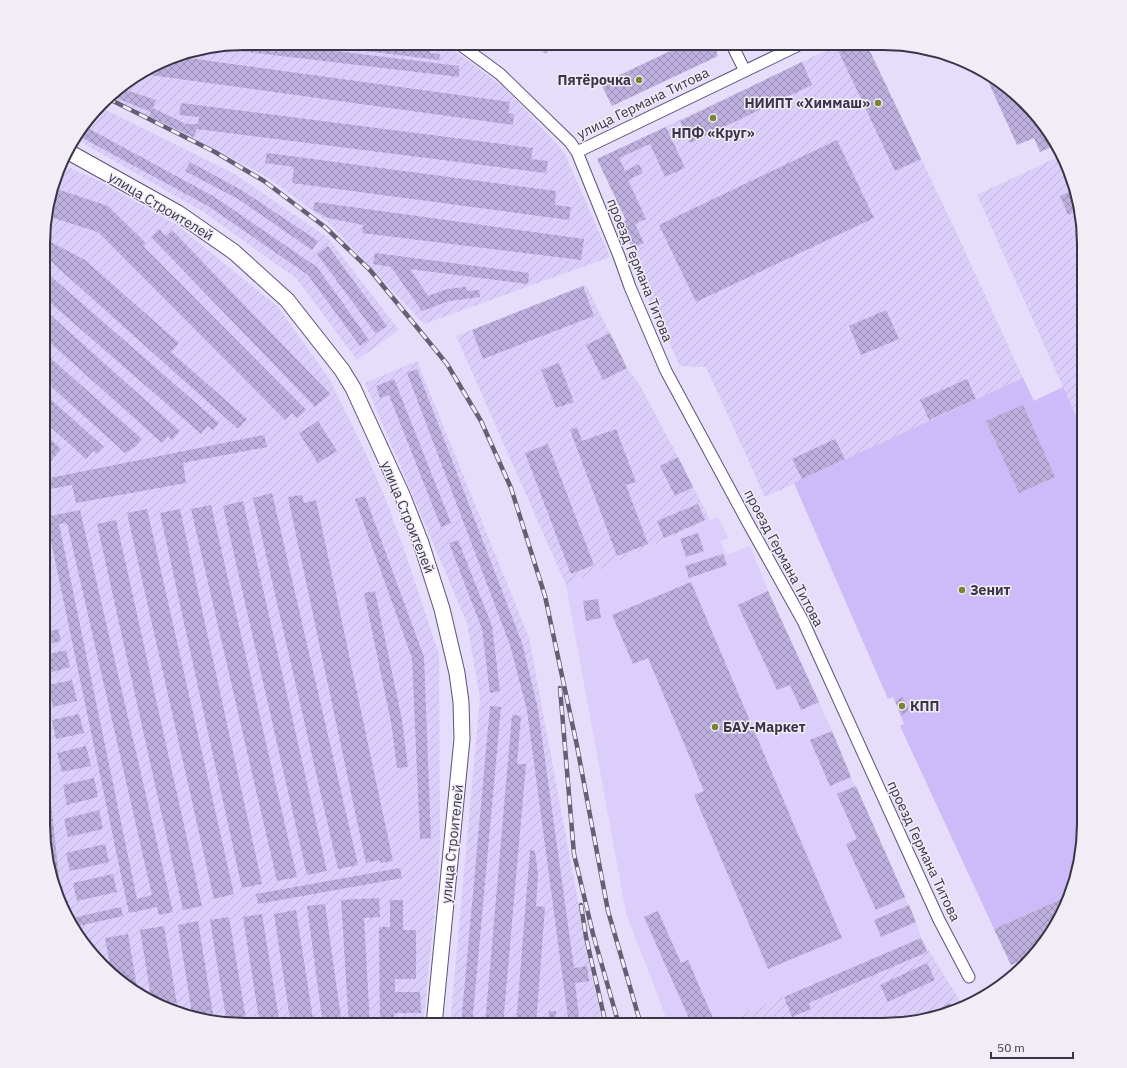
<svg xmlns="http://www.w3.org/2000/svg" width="1127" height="1068" font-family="'IBM Plex Sans',sans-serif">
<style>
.built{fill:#dbcefa}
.industrial{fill:url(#industrial-furrows)}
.garden{fill:#cdbaf9}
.building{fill:url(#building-cross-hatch);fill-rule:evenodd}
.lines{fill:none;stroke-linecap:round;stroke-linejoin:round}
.street-casing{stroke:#5e517a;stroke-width:13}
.secondary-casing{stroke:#5e517a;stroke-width:17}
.street{stroke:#fff;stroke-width:11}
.secondary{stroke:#fff;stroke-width:15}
.rail-casing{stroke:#655e74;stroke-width:4.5}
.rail{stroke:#f0edf7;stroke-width:3;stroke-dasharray:9;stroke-linecap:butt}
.poi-dot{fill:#778634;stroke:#f0edf7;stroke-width:1.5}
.labels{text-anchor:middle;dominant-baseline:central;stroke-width:3;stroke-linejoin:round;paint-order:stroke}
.poi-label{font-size:14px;font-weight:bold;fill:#3a3447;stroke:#f0edf7;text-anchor:start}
.street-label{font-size:14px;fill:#3a3447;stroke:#f0edf7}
.rim{fill:none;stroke:#3a3447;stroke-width:2}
</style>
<defs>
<pattern id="industrial-furrows" width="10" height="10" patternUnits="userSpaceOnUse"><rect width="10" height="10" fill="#dbcefa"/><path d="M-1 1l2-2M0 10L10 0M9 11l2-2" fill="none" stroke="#bdb2d8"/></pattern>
<pattern id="building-cross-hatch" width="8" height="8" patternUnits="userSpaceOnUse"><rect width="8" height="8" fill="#bdafde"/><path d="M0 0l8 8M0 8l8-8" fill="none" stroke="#9b8fb6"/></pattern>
</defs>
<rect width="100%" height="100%" fill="#e5ddfa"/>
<!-- built -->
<path class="built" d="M718 517 729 538 720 541 727 555 750 546 768 591 832 731 851 777 905 897 916 922 921 938 784 997 722 1021 724 1025H669L626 913 566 585Z"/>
<!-- industrial -->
<path class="industrial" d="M244 43H444L505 88 564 152 610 257 424 324 329 223 267 177 219 151 108 97 112 93 179 54Z
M842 43H866L956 232 1023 378 765 497 706 367 680 366 632 264V248L620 223 626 220 597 159Z
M100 107 233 173 328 238 399 330 357 360 297 279 202 211 74 138Z
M1062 155 1069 167 1084 231V434L977 195Z
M62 164 101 182 177 225 278 307 330 380 368 458 386 500 404 549 439 654 440 845 438 879 423 1025H231L155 1004 112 975 85 947 54 889 43 837 47 205Z
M586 285 627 368 639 384 678 457 710 520 566 585 456 336Z
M417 361 529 638 591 971 603 1025H450L480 698 467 623 365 383Z
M921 938 963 1006 948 1014 896 1025H724L722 1021 784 997Z"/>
<!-- garden -->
<path class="garden" d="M1023 378 1034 401 1063 387 1084 434V837L1068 896 994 929 900 726 904 724 895 701 893 697 888 699 794 483Z"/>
<!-- building -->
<path class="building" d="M244 43H269L459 66V77L214 48Z
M301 43H397L430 47V53L440 54 439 60Z
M530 43H553L546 54Z
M687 43H713L718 56 612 106 601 84Z
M842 43H866L921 159 895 171 836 46Z
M174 56 510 102 508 113 514 114 513 125 143 74Z
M802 62 812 85 690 143 680 121Z
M983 70 1042 121 1056 145 1040 152 1034 138 1017 145Z
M120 88 156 100 153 108 186 124H198L199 117 179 115 181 103 533 148 531 159 548 161 546 173 197 129 193 137 149 116 151 112 109 95Z
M84 126 213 196 317 267 369 340 360 346 308 275 208 206 77 135Z
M666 127 685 168 665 177 650 144 619 158 625 171 639 164 643 173 628 180 646 219 635 224 644 243 632 248 620 223 626 220 597 159Z
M837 140 874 218 696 302 659 225Z
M267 153 556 191 555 205 571 207 569 220 292 183 294 167 265 163Z
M190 162 243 191 318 241 312 250 238 199 185 171Z
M1070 170 1074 189H1073L1065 172Z
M59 174 61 175 57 189 108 206 146 243 143 246 306 410 297 418 292 413 285 420 98 232 47 216V205Z
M1074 190 1079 210 1068 215 1060 196Z
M315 202 584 239 581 260 362 233 363 225 328 218 313 210Z
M159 229 166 236 172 230 330 394 315 407 151 237Z
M47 240 85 260 179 343 171 352 247 419 238 429 47 258Z
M328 246 387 326 376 334 317 254Z
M375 253 529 273 528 284 410 269 428 296 447 289 466 287 467 291 479 290 480 297 449 301 422 311 391 267 373 264Z
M46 272 219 423 213 430 208 426 201 434 46 299Z
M583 286 594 316 483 359 472 330Z
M886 310 899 339 861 355 849 326Z
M46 311 180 431 172 440 168 436 162 443 46 339Z
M610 333 627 368 603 380 586 345Z
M46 354 142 439 135 447 125 453 46 382Z
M559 363 574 402 556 408 541 370Z
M417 369 522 643 538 709 574 968 587 966 589 981 575 983 580 1025H569L527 710 510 645 407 373Z
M394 379 451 523 441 527 389 395 380 398 376 386Z
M967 379 976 399 929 420 920 400Z
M46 395 104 447 97 454 93 451 86 459 46 423Z
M1023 405 1055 477 1019 493 986 421Z
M318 421 337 451 318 463 299 433Z
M577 427 582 441 616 429 636 482 626 485 648 544 617 556 570 430Z
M46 435 61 449 47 466 45 465Z
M264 435 267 447 183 463 186 483 76 503 72 485 45 490V479Z
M835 439 845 459 802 479 792 459Z
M548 444 594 565 571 574 525 453Z
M678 457 693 487 675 496 660 466Z
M272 493 358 865 338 869 253 498Z
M302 495 304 503 316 500 393 861 380 863V860L366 863 288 497Z
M365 496 424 657 431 838 420 839 412 658 355 499Z
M243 501 327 871 307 875 223 506Z
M698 504 705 520 664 538 657 521Z
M211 505 297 877 277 881 191 509Z
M147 509 234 894 214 899 127 513Z
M180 509 262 884 242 888 160 513Z
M80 510 173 912 159 915 157 907 129 913 46 517ZM67 523 152 895 137 899 59 524Z
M116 520 202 906 183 910 97 524Z
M698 533 704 551 686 557 680 539Z
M458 540 492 626 500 691 490 693 482 629 449 543Z
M723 554 727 565 689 578 685 566Z
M691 582 842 938 768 969 694 795 704 791 648 658 633 664 612 615Z
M375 591 402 720 408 767 397 768 391 722 364 593Z
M768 591 819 702 801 710 790 685 777 690 738 605Z
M598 599 601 618 586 621 583 601Z
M58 629 61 641 44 645 45 632Z
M66 650 70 667 48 673 44 655Z
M72 680 77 701 53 707 48 685Z
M903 697 909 711 901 715 895 701Z
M490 706 501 707 472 1025H461Z
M79 714 84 733 56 739 52 720Z
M512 715 521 716 517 764H526L503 1025H485Z
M832 731 851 777 830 786 810 740Z
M86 746 91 766 62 772 57 753Z
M44 747H45L62 905 54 889 43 837Z
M94 778 98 797 67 805 63 785Z
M856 786 905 897 876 910 846 844 857 839 837 794Z
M99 810 103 829 68 837 64 819Z
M105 844 109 862 70 871 66 853Z
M530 850 535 851 538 875 536 906 545 907 536 1025H516Z
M400 868 402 878 258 904 256 894Z
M113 874 117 892 77 901 73 883Z
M1068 896 1063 913 1042 947 1035 955 1011 965 994 929Z
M379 898 380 917 364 918 370 1025H349L341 900Z
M390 900H403V930H416V979H395V992H420L421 1013H394V1025H380L379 927H390Z
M325 904 342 1025H323L307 906Z
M909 905 916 922 881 937 874 920Z
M121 907 123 916 74 927 73 926 72 918Z
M296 910 314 1025H291L274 914Z
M658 911 681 963 688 960 716 1025H692L644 917Z
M262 914 280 1025H260L243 917Z
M229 917 247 1025 227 1023 210 920Z
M198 921 214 1020 192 1014 178 925Z
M164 926 178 1010 152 1002 140 930Z
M128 934 138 993 112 975 105 938Z
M921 938 927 952 809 1003 811 1009 792 1017 784 997Z
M95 945 98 961 85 947Z
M927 963 935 980 888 1002 880 985Z
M950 1003 954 1011 948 1014 915 1021Z
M549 1011H556L555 1025H548Z"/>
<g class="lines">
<defs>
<path id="street" d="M458 43 500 74 570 142 577 152 619 256 630 287 666 371 747 521 803 621 939 920 969 977
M731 43 745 71
M577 152 803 43"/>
<path id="secondary" d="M67 151 178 213 234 252 287 300 342 370 353 388 403 497 421 543 442 609 457 673 461 702 462 739 434 1025"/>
</defs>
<!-- street casing -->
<use href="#street" class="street-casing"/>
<!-- secondary casing -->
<use href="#secondary" class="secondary-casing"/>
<!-- street -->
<use href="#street" class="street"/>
<!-- secondary -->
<use href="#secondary" class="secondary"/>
<defs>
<path id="rail" d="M107 98 215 152 264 181 325 227 370 270 447 364 481 421 511 488 545 596 577 746 608 911 641 1025
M560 688 574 854 593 934 619 1025
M581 905 586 937 606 1025"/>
</defs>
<!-- rail casing -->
<use href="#rail" class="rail-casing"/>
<!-- rail -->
<use href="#rail" class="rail"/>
</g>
<!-- markers -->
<g class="poi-dot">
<circle cx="639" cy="80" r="4"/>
<circle cx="878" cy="103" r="4"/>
<circle cx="713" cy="118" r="4"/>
<circle cx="962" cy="590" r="4"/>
<circle cx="902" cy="706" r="4"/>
<circle cx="715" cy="727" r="4"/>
</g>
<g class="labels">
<!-- poi labels -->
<g class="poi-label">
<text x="631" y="80" text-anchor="end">Пятёрочка</text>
<text x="870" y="103" text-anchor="end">НИИПТ «Химмаш»</text>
<text x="713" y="133" text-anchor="middle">НПФ «Круг»</text>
<text x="970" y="590">Зенит</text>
<text x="910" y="706">КПП</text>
<text x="723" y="727">БАУ-Маркет</text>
</g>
<!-- street labels -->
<g class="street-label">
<text transform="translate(643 103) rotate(-26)">улица Германа Титова</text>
<text transform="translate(161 206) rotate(31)">улица Строителей</text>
<text transform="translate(640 270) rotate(68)">проезд Германа Титова</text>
<text transform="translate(408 517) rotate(68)">улица Строителей</text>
<text transform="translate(784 558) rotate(62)">проезд Германа Титова</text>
<text transform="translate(452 844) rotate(-84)">улица Строителей</text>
<text transform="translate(924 851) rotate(65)">проезд Германа Титова</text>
</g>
</g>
<!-- crop -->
<path d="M0 0H1127V1068H0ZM244 50H883A194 194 0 0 1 1077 244V824A194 194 0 0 1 883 1018H244A194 194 0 0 1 50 824V244A194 194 0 0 1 244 50Z" fill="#f0edf7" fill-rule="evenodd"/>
<path class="rim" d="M244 50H883A194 194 0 0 1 1077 244V824A194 194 0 0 1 883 1018H244A194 194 0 0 1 50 824V244A194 194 0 0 1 244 50Z"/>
<!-- scale -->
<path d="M991 1052v6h82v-6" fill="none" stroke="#3a3447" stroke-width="2"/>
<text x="997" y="1052" font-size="12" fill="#3a3447" stroke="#f0edf7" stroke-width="3" paint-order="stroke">50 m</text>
</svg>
